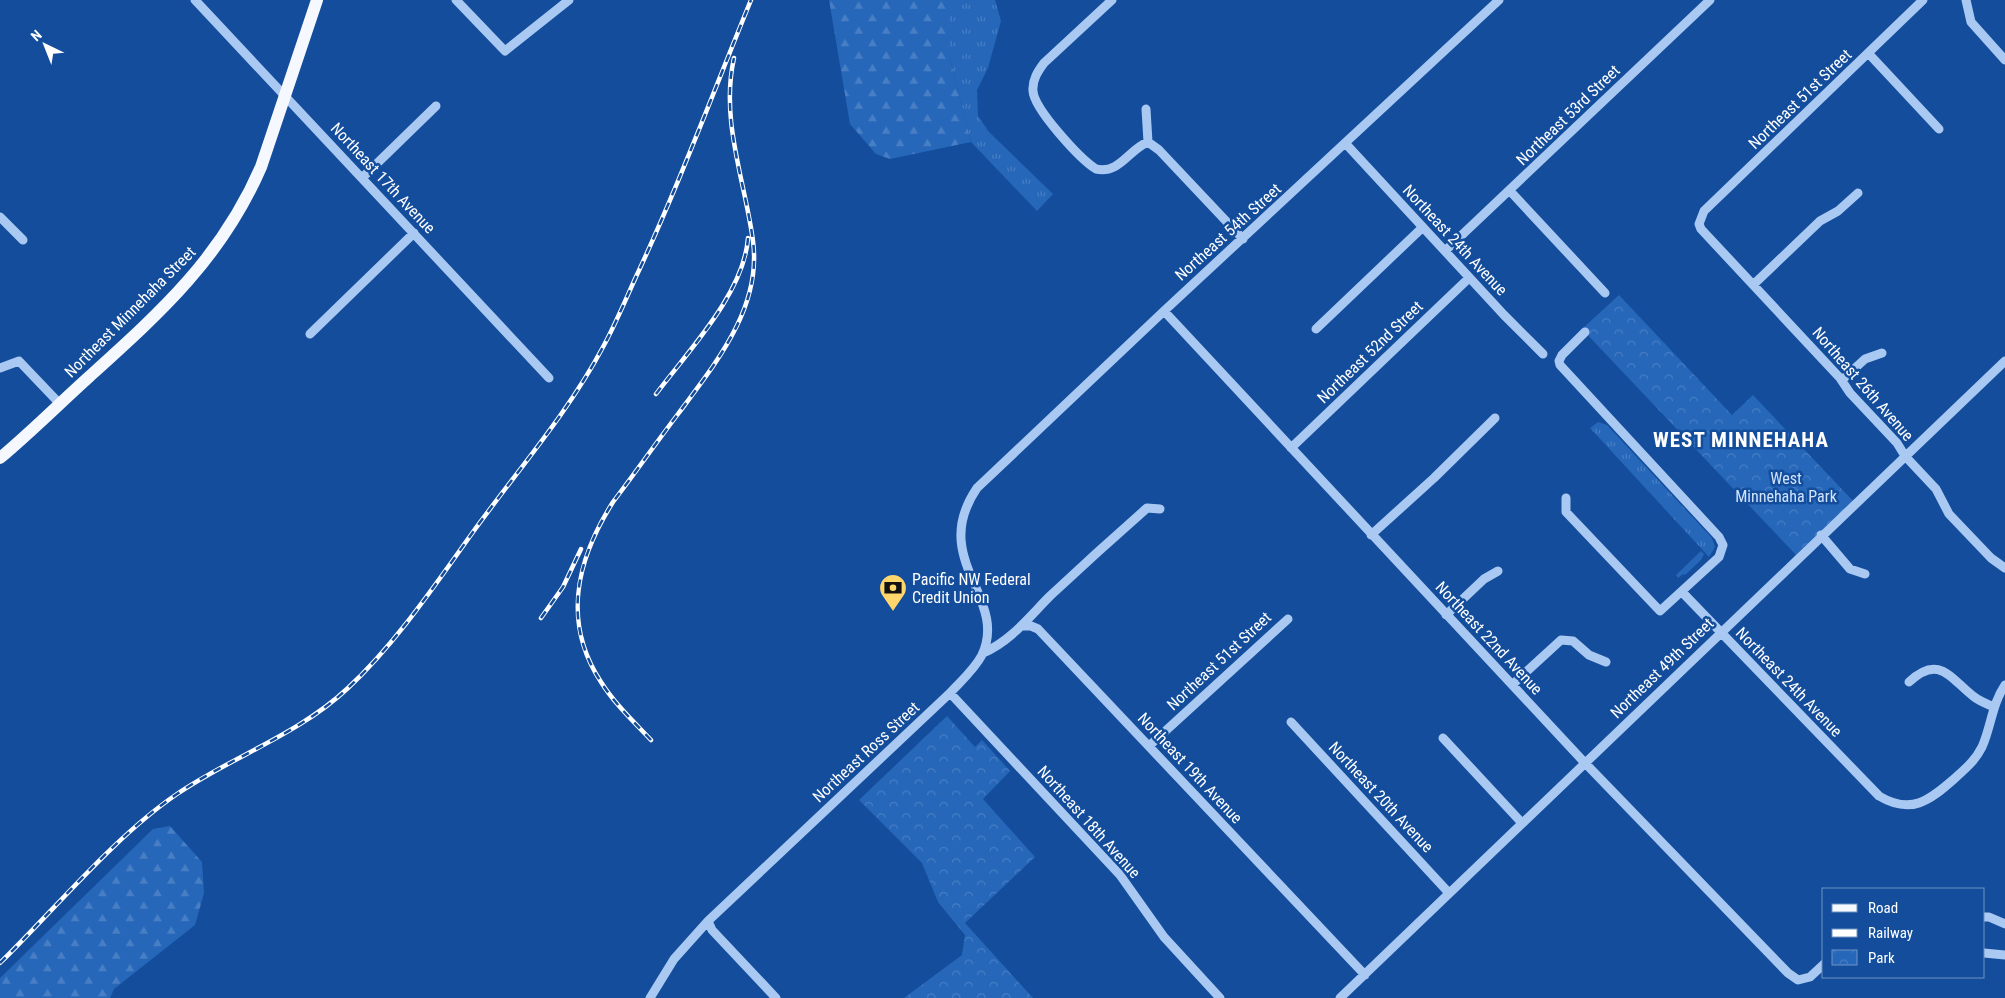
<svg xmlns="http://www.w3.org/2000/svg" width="2005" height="998" font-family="'Roboto Condensed',sans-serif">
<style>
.grass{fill:url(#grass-tufts)}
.forest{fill:url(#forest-firs)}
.park{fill:url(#park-crowns)}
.garden{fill:#2667ba}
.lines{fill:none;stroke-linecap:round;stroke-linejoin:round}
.minor{stroke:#a9c9f3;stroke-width:9}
.major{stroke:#f5f9ff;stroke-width:12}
.rail-casing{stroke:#fff;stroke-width:4.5}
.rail{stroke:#134d9c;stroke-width:2.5;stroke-dasharray:8;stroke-linecap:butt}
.labels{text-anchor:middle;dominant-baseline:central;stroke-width:5;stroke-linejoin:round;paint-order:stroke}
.street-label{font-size:16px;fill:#fff;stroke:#134d9c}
.park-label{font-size:16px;fill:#d1e4fd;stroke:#134d9c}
.poi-label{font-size:16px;fill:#fff;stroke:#134d9c;text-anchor:start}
.district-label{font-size:21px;font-weight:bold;letter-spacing:1px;fill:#fff;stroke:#134d9c}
</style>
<defs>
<pattern id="grass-tufts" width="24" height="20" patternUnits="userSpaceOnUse" patternTransform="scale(1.25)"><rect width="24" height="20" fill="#2667ba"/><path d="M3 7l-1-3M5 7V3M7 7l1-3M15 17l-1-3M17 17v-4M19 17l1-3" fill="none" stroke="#477ec4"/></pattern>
<pattern id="forest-firs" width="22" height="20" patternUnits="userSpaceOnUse" patternTransform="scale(1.25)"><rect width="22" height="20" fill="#2667ba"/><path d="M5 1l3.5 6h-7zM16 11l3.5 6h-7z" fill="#477ec4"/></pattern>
<pattern id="park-crowns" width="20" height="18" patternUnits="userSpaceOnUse" patternTransform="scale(1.25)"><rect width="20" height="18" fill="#2667ba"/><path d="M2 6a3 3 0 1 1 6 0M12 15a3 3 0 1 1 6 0" fill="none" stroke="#477ec4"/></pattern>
</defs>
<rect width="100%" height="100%" fill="#134d9c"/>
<!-- grass -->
<path class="grass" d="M949 0H995L1001 21 988 68 977 90 978 116 989 132 1053 194 1037 211 971 142 949 54Z
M1598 422 1607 425 1712 538 1715 547 1709 557 1590 428Z
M1701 551 1704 554 1701 560 1685 575 1683 574 1678 578 1676 575Z"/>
<!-- forest -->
<path class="forest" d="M829 0H949V54L971 142 890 159 876 154 850 124Z
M170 826 202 862 204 893 195 925 114 989 110 998H0V978L153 829Z"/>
<!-- park -->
<path class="park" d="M1619 295 1732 415 1753 395 1853 501 1796 555 1582 329Z
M947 716 975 747 982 740 1010 771 983 799 1035 857 965 923 1033 998H904L962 955 965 935 938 902 922 863 859 800Z"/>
<!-- garden -->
<path class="garden" d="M1779 482a6 6 0 1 1 12 0a6 6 0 1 1-12 0Z"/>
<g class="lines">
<!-- minor -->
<path class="minor" d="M195 0 549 378
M456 0 505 51 569 0
M1112 0 1044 63C1038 71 1032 80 1033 91 1034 109 1080 159 1096 169 1120 174 1128 150 1148 142L1159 150 1243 239
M1923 0 1704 211 1699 224 1701 229 1840 378 1850 393 1897 443 1905 456 1936 489 1949 514 1991 558 2005 568
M1966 0 1971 22 2005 60
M1869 54 1939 129
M1146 109 1148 142
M1346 144 1504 315 1543 354
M363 177 436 106
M1510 191 1605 293
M0 217 23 240
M1445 251 1710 0
M1753 285 1820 221 1838 211 1858 193
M1164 311 1585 763 1788 973 1798 980 1810 977 1824 964
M1316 329 1423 227
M310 334 414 233
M0 368 19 361 60 404
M1842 380 1865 359 1882 353
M1291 448 1469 278
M1566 498V512L1660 611 1719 557 1723 545 1719 537 1560 365 1559 361 1562 355 1585 332
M1371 535 1434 478 1495 418
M1821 535 1850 569 1865 574
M1682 592 1879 796C1911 815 1929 801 1954 779 1965 769 1975 761 1982 747 1991 727 1992 704 2005 685
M1446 615 1484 579 1498 571
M1022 626H1031L1038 629 1365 975
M983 653C1011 641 1029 617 1050 596 1082 566 1114 537 1147 508L1160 509
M1909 682C1939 654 1950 678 1973 696 1979 701 1987 704 1994 707
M1512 685 1561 640 1573 641 1589 655 1606 662
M950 693 1120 875 1164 937 1220 998
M1291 722 1449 893
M1443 738 1522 823
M1149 746 1288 619
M1984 917H1989L2005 924
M708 921 712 930 776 998
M1984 953 2005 955
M650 998 674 959 708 921 950 693C961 681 974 670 982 655 1009 597 928 560 977 488L1164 311 1499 0
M1340 998 2005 361"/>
<!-- major -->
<path class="major" d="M0 458C31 432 60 403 90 376 162 311 222 257 261 167L317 0"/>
<defs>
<path id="rail" d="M656 394C689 350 744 293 748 238
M541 618 563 587 581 549
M651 740C633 721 614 703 601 682 561 621 577 559 613 502 635 473 656 443 678 414 715 364 762 308 753 241 745 181 720 120 734 58
M0 963C56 908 114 837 177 794 233 756 298 735 348 688 396 643 435 585 473 532 517 471 568 413 603 347 615 325 625 301 635 279 678 187 713 93 751 0"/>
</defs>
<!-- rail casing -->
<use href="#rail" class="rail-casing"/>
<!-- rail -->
<use href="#rail" class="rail"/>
</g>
<!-- icons -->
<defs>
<symbol id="bank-pin" viewBox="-11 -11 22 30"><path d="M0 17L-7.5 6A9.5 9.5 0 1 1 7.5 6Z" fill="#ffd66b" stroke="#134d9c"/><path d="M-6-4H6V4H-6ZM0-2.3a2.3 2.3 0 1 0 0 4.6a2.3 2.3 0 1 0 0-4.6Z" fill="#111"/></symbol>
</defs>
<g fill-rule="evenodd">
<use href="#bank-pin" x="877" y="572" width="32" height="43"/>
</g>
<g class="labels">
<!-- street labels -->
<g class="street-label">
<text transform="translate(1800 99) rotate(-44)">Northeast 51st Street</text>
<text transform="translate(1568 115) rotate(-44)">Northeast 53rd Street</text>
<text transform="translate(383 178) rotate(47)">Northeast 17th Avenue</text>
<text transform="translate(1228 232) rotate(-42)">Northeast 54th Street</text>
<text transform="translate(1455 240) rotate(47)">Northeast 24th Avenue</text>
<text transform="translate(130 312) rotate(-45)">Northeast Minnehaha Street</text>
<text transform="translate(1370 352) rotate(-44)">Northeast 52nd Street</text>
<text transform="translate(1863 384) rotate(49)">Northeast 26th Avenue</text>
<text transform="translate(1489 638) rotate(47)">Northeast 22nd Avenue</text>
<text transform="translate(1219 661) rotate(-43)">Northeast 51st Street</text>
<text transform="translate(1662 668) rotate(-44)">Northeast 49th Street</text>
<text transform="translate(1789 682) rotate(46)">Northeast 24th Avenue</text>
<text transform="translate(866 752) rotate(-43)">Northeast Ross Street</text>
<text transform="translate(1190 768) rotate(47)">Northeast 19th Avenue</text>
<text transform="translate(1381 797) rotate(47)">Northeast 20th Avenue</text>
<text transform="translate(1089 822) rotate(48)">Northeast 18th Avenue</text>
</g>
<!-- park labels -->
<g class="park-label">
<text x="1786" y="478">West<tspan x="1786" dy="18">Minnehaha Park</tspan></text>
</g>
<!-- poi labels -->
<g class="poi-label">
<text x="912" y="579">Pacific NW Federal<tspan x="912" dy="18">Credit Union</tspan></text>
</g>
<!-- district labels -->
<g class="district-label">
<text x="1741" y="440">WEST MINNEHAHA</text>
</g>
</g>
<!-- legend -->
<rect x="1822" y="888" width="162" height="90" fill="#134d9c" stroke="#7194c4"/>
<rect x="1832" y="904" width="25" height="8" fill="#f5f9ff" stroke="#7194c4"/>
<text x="1868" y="913" font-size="15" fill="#ffffff">Road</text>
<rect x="1832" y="929" width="25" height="8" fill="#ffffff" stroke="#7194c4"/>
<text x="1868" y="938" font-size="15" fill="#ffffff">Railway</text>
<rect x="1832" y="950" width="25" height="15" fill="url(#park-crowns)" stroke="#7194c4"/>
<text x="1868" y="963" font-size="15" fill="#ffffff">Park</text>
<!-- north arrow -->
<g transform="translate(45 45) rotate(317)" stroke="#134d9c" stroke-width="4" paint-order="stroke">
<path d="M0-4L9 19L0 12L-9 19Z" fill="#ffffff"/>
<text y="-8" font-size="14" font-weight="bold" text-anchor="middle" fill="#ffffff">N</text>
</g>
</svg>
